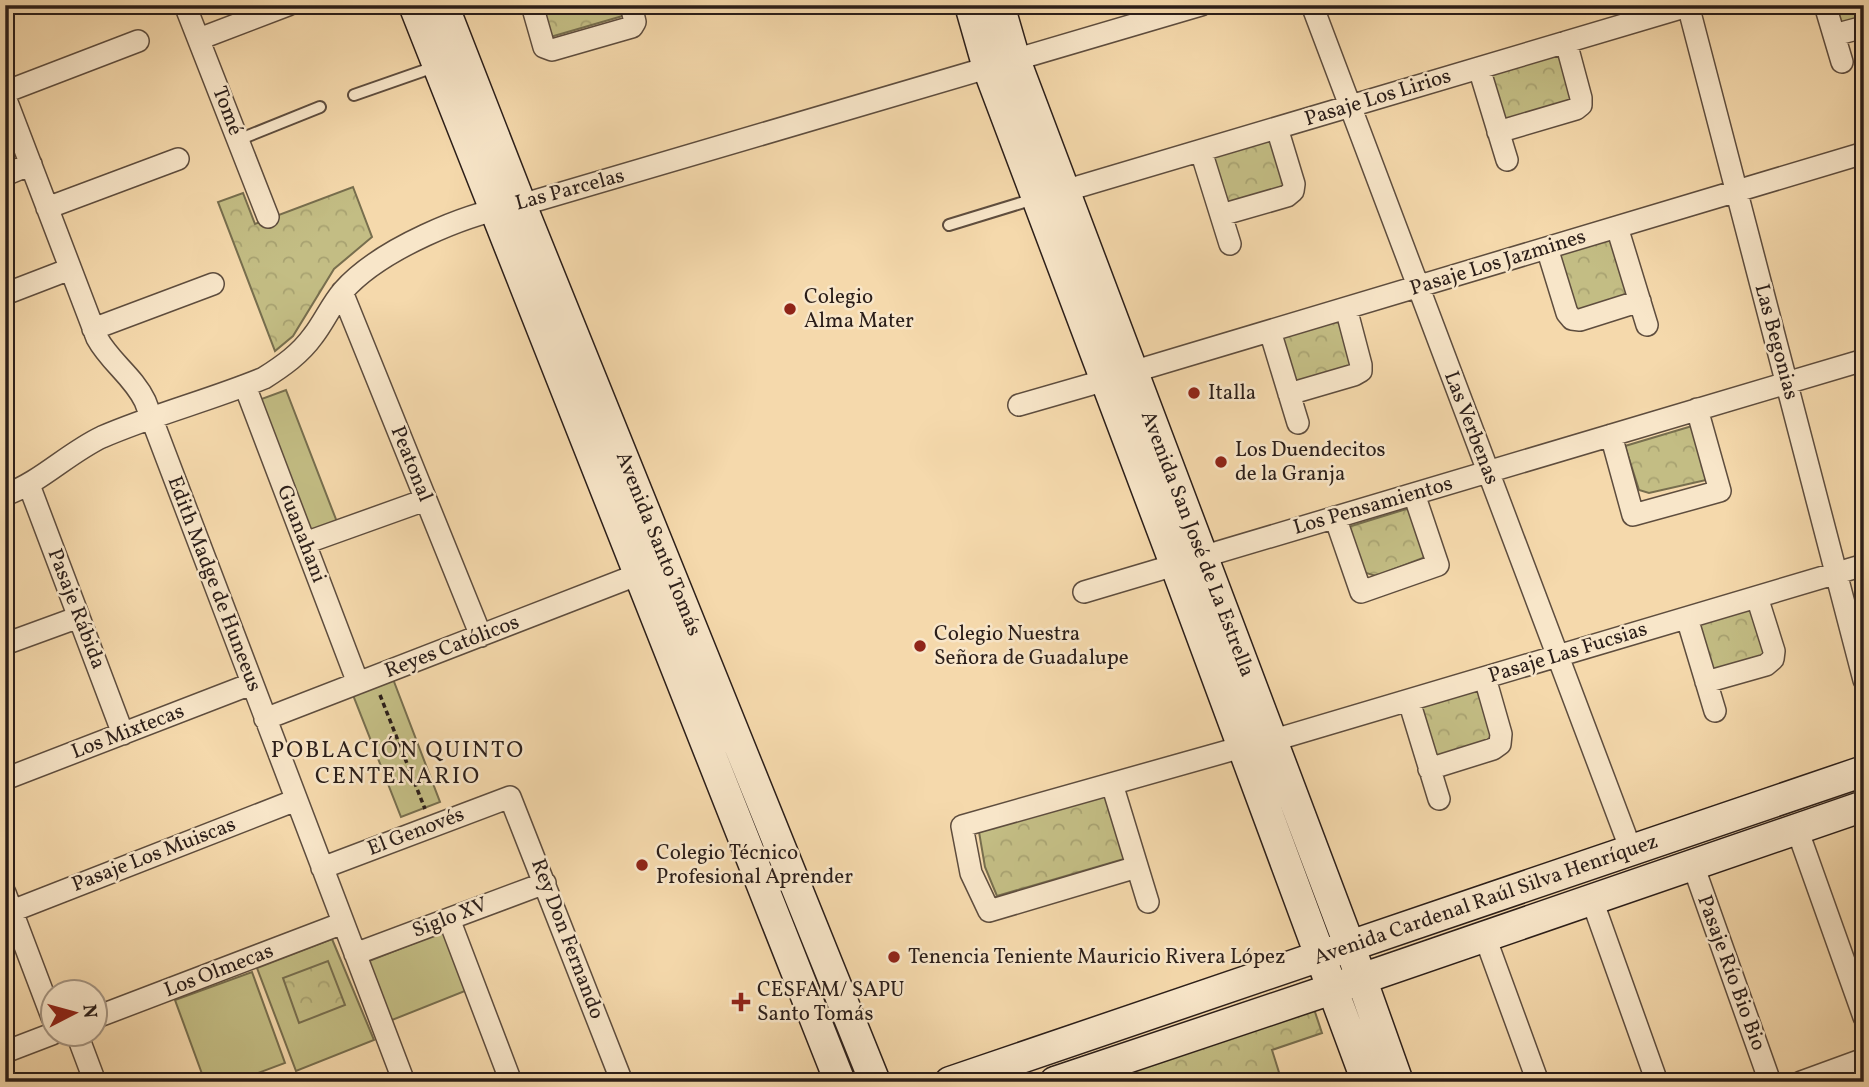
<svg xmlns="http://www.w3.org/2000/svg" width="1869" height="1087" font-family="Vollkorn,serif">
<style>
.grass{fill:#c3bd84;stroke:#776e4e;stroke-width:2}
.park{fill:url(#park-crowns);stroke:#776e4e;stroke-width:2}
.lines{fill:none;stroke-linecap:round;stroke-linejoin:round}
.lane-casing{stroke:#5e4d3e;stroke-width:14}
.street-casing{stroke:#5e4d3e;stroke-width:24}
.secondary-casing{stroke:#2b1e19;stroke-width:33}
.path{stroke:#2b1e19;stroke-width:3.5;stroke-dasharray:5 3.5;stroke-linecap:butt}
.lane{stroke:#f8e6c9;stroke-width:10}
.street{stroke:#f8e6c9;stroke-width:21}
.secondary{stroke:#f8e6c9;stroke-width:30}
.poi-dot{fill:#8f2418;stroke:#f8e6c9;stroke-width:2.5}
.labels{text-anchor:middle;dominant-baseline:central;stroke-width:5;stroke-linejoin:round;paint-order:stroke}
.street-label{font-size:21px;fill:#2b1e19;stroke:#f8e6c9}
.poi-label{font-size:21px;fill:#2b1e19;stroke:#f8e6c9;text-anchor:start}
.neighbourhood-label{font-size:23px;letter-spacing:2px;fill:#2b1e19;stroke:#f8e6c9}
</style>
<defs>
<pattern id="park-crowns" width="20" height="18" patternUnits="userSpaceOnUse" patternTransform="scale(1.75)"><rect width="20" height="18" fill="#c3bd84"/><path d="M2 6a3 3 0 1 1 6 0M12 15a3 3 0 1 1 6 0" fill="none" stroke="#a8a271"/></pattern>
</defs>
<rect width="100%" height="100%" fill="#f5d9ac"/>
<filter id="stains"><feTurbulence type="fractalNoise" baseFrequency=".00286" numOctaves="4"/><feColorMatrix values="0 0 0 0 .2 0 0 0 0 .09 0 0 0 0 .02 0 0 0 .5 -.17"/></filter>
<radialGradient id="worn" r=".72"><stop offset=".6" stop-color="#630" stop-opacity="0"/><stop offset="1" stop-color="#630" stop-opacity=".3"/></radialGradient>
<!-- grass -->
<path class="grass" d="M286 390 337 522 307 534 256 401Z
M393 679 440 802 401 817 353 695Z
M447 930 470 989 387 1022 364 963Z
M332 939 374 1040 296 1071 257 968Z
M252 972 285 1063 234 1082H205L175 1000Z"/>
<!-- park -->
<path class="park" d="M538 5H623L626 15 547 38Z
M1830 5H1864V22L1843 28Z
M1566 53 1578 99 1512 122 1505 118 1489 75Z
M1267 139 1276 143 1289 184 1237 208 1224 203 1211 162 1214 153Z
M353 187 372 237 334 269 293 336 275 351 218 202 243 193 255 224Z
M1612 236 1632 288 1626 302 1579 315 1552 254Z
M1337 316 1357 365 1292 384 1278 340 1283 332Z
M1692 426 1706 480 1649 493 1639 490 1625 446Z
M1413 507 1428 549 1423 558 1376 576 1363 572 1348 527Z
M1756 606 1767 659 1719 672 1710 668 1697 624Z
M1478 688 1496 738 1438 761 1418 706Z
M1105 795 1124 859 997 896 985 867 979 832Z
M328 961 345 1005 299 1023 283 978Z
M1313 1006 1322 1033 1272 1050 1282 1082H1193L1191 1077 1178 1082H1135L1130 1069Z"/>
<g class="lines">
<defs>
<path id="lane" d="M354 95 437 66
M238 140 320 107
M949 225 1034 199"/>
<path id="street" d="M185 5 268 217
M532 5 544 47 552 50 632 27 635 22 631 5
M1312 5 1631 850
M1688 5 1864 680
M1825 5 1842 62
M1834 35 1864 27
M199 39 288 5
M1479 68 1507 160
M5 92 138 41
M5 97 97 338C110 362 133 376 145 401L404 1082
M1498 132 1576 109 1581 105V98L1566 42
M1201 151 1230 244
M5 175 31 164
M1064 191 1691 5
M47 208 178 159
M1221 215 1287 196 1293 191 1294 184 1277 128
M1617 227 1647 325
M1547 248 1567 313 1572 319 1580 320 1640 301
M342 292 481 636
M5 294 70 269
M93 329 213 284
M1270 331 1298 423
M1132 372 1864 153
M245 386 358 683
M1289 394 1354 375 1361 371V365L1346 308
M1019 405 1106 380
M1611 435 1633 515 1720 491 1697 409
M29 485 123 734
M5 495C41 482 68 453 102 437 155 414 211 400 264 378 283 366 300 354 313 336 324 322 331 305 343 291 379 250 467 212 521 205L1201 5
M1335 517 1361 592 1438 565 1414 494
M305 543 425 500
M1084 592 1864 360
M1687 618 1715 711
M5 644 79 617
M1706 682 1766 665 1773 659 1774 651 1757 597
M1409 701 1439 799
M265 719 639 574
M1271 741 1864 565
M1429 769 1493 749 1500 744 1501 734 1485 678
M5 779 251 684
M1112 784 1148 902
M1797 829 1864 1017
M1693 865 1770 1082
M1137 867 989 911 971 873 962 826 1242 747
M322 868 510 797 622 1082
M5 893 52 1017
M1592 900 1657 1082
M12 911 296 800
M449 919 511 1082
M1485 937 1538 1082
M355 954 545 883
M94 1018 343 923
M77 1034 95 1082
M5 1052 52 1034
M1115 1062 1123 1082
M1801 1082 1864 1059"/>
<path id="secondary" d="M414 5 840 1082
M443 5 521 205 875 1082
M970 5 988 68 1175 564 1367 1082
M999 5 1015 60 1350 947 1398 1082
M950 1082 1864 771
M1055 1082 1332 989 1864 806"/>
</defs>
<!-- lane casing -->
<use href="#lane" class="lane-casing"/>
<!-- street casing -->
<use href="#street" class="street-casing"/>
<!-- secondary casing -->
<use href="#secondary" class="secondary-casing"/>
<!-- path -->
<path class="path" d="M380 695 425 809"/>
<!-- lane -->
<use href="#lane" class="lane"/>
<!-- street -->
<use href="#street" class="street"/>
<!-- secondary -->
<use href="#secondary" class="secondary"/>
</g>
<!-- markers -->
<g class="poi-dot">
<circle cx="790" cy="309" r="7"/>
<circle cx="1194" cy="393" r="7"/>
<circle cx="1221" cy="462" r="7"/>
<circle cx="920" cy="646" r="7"/>
<circle cx="642" cy="865" r="7"/>
<circle cx="894" cy="957" r="7"/>
<path d="M737.5 991.5h7v7h7v7h-7v7h-7v-7h-7v-7h7z"/>
</g>
<g class="labels">
<!-- street labels -->
<g class="street-label">
<text transform="translate(1378 98) rotate(-17)">Pasaje Los Lirios</text>
<text transform="translate(227 111) rotate(69)">Tomé</text>
<text transform="translate(570 190) rotate(-15)">Las Parcelas</text>
<text transform="translate(1498 263) rotate(-17)">Pasaje Los Jazmines</text>
<text transform="translate(1776 342) rotate(75)">Las Begonias</text>
<text transform="translate(1471 428) rotate(69)">Las Verbenas</text>
<text transform="translate(411 464) rotate(68)">Peatonal</text>
<text transform="translate(1373 506) rotate(-16)">Los Pensamientos</text>
<text transform="translate(301 534) rotate(69)">Guanahani</text>
<text transform="translate(658 544) rotate(68)">Avenida Santo Tomás</text>
<text transform="translate(1197 544) rotate(69)">Avenida San José de La Estrella</text>
<text transform="translate(214 584) rotate(69)">Edith Madge de Huneeus</text>
<text transform="translate(76 609) rotate(69)">Pasaje Rábida</text>
<text transform="translate(452 647) rotate(-21)">Reyes Católicos</text>
<text transform="translate(1568 653) rotate(-17)">Pasaje Las Fucsias</text>
<text transform="translate(128 732) rotate(-21)">Los Mixtecas</text>
<text transform="translate(416 832) rotate(-21)">El Genovés</text>
<text transform="translate(154 855) rotate(-21)">Pasaje Los Muiscas</text>
<text transform="translate(1486 900) rotate(-19)">Avenida Cardenal Raúl Silva Henríquez</text>
<text transform="translate(450 918) rotate(-21)">Siglo XV</text>
<text transform="translate(567 939) rotate(69)">Rey Don Fernando</text>
<text transform="translate(219 971) rotate(-21)">Los Olmecas</text>
<text transform="translate(1731 973) rotate(70)">Pasaje Río Bio Bio</text>
</g>
<!-- poi labels -->
<g class="poi-label">
<text x="804" y="297">Colegio<tspan x="804" dy="24">Alma Mater</tspan></text>
<text x="1208" y="393">Italla</text>
<text x="1235" y="450">Los Duendecitos<tspan x="1235" dy="24">de la Granja</tspan></text>
<text x="934" y="634">Colegio Nuestra<tspan x="934" dy="24">Señora de Guadalupe</tspan></text>
<text x="656" y="853">Colegio Técnico<tspan x="656" dy="24">Profesional Aprender</tspan></text>
<text x="908" y="957">Tenencia Teniente Mauricio Rivera López</text>
<text x="757" y="990">CESFAM/ SAPU<tspan x="757" dy="24">Santo Tomás</tspan></text>
</g>
<!-- neighbourhood labels -->
<g class="neighbourhood-label">
<text x="398" y="751">POBLACIÓN QUINTO<tspan x="398" dy="26">CENTENARIO</tspan></text>
</g>
</g>
<!-- margin -->
<rect width="1869" height="1087" fill="none" stroke="#f5d9ac" stroke-width="28"/>
<rect x="7" y="7" width="1855" height="1073" fill="none" stroke="#2b1e19" stroke-width="3.5"/>
<rect x="14" y="14" width="1841" height="1059" fill="none" stroke="#2b1e19" stroke-width="2"/>
<!-- north arrow -->
<g transform="translate(74 1013) rotate(84)"><circle r="33" fill="#f8e6c9" stroke="#a69683" stroke-width="2"/>
<path d="M0-5L12 26L0 18L-12 26Z" fill="#8f2418"/>
<text y="-10" font-size="19" font-weight="bold" text-anchor="middle" fill="#2b1e19">N</text>
</g>
<rect width="100%" height="100%" filter="url(#stains)"/>
<rect width="100%" height="100%" fill="url(#worn)"/>
</svg>
